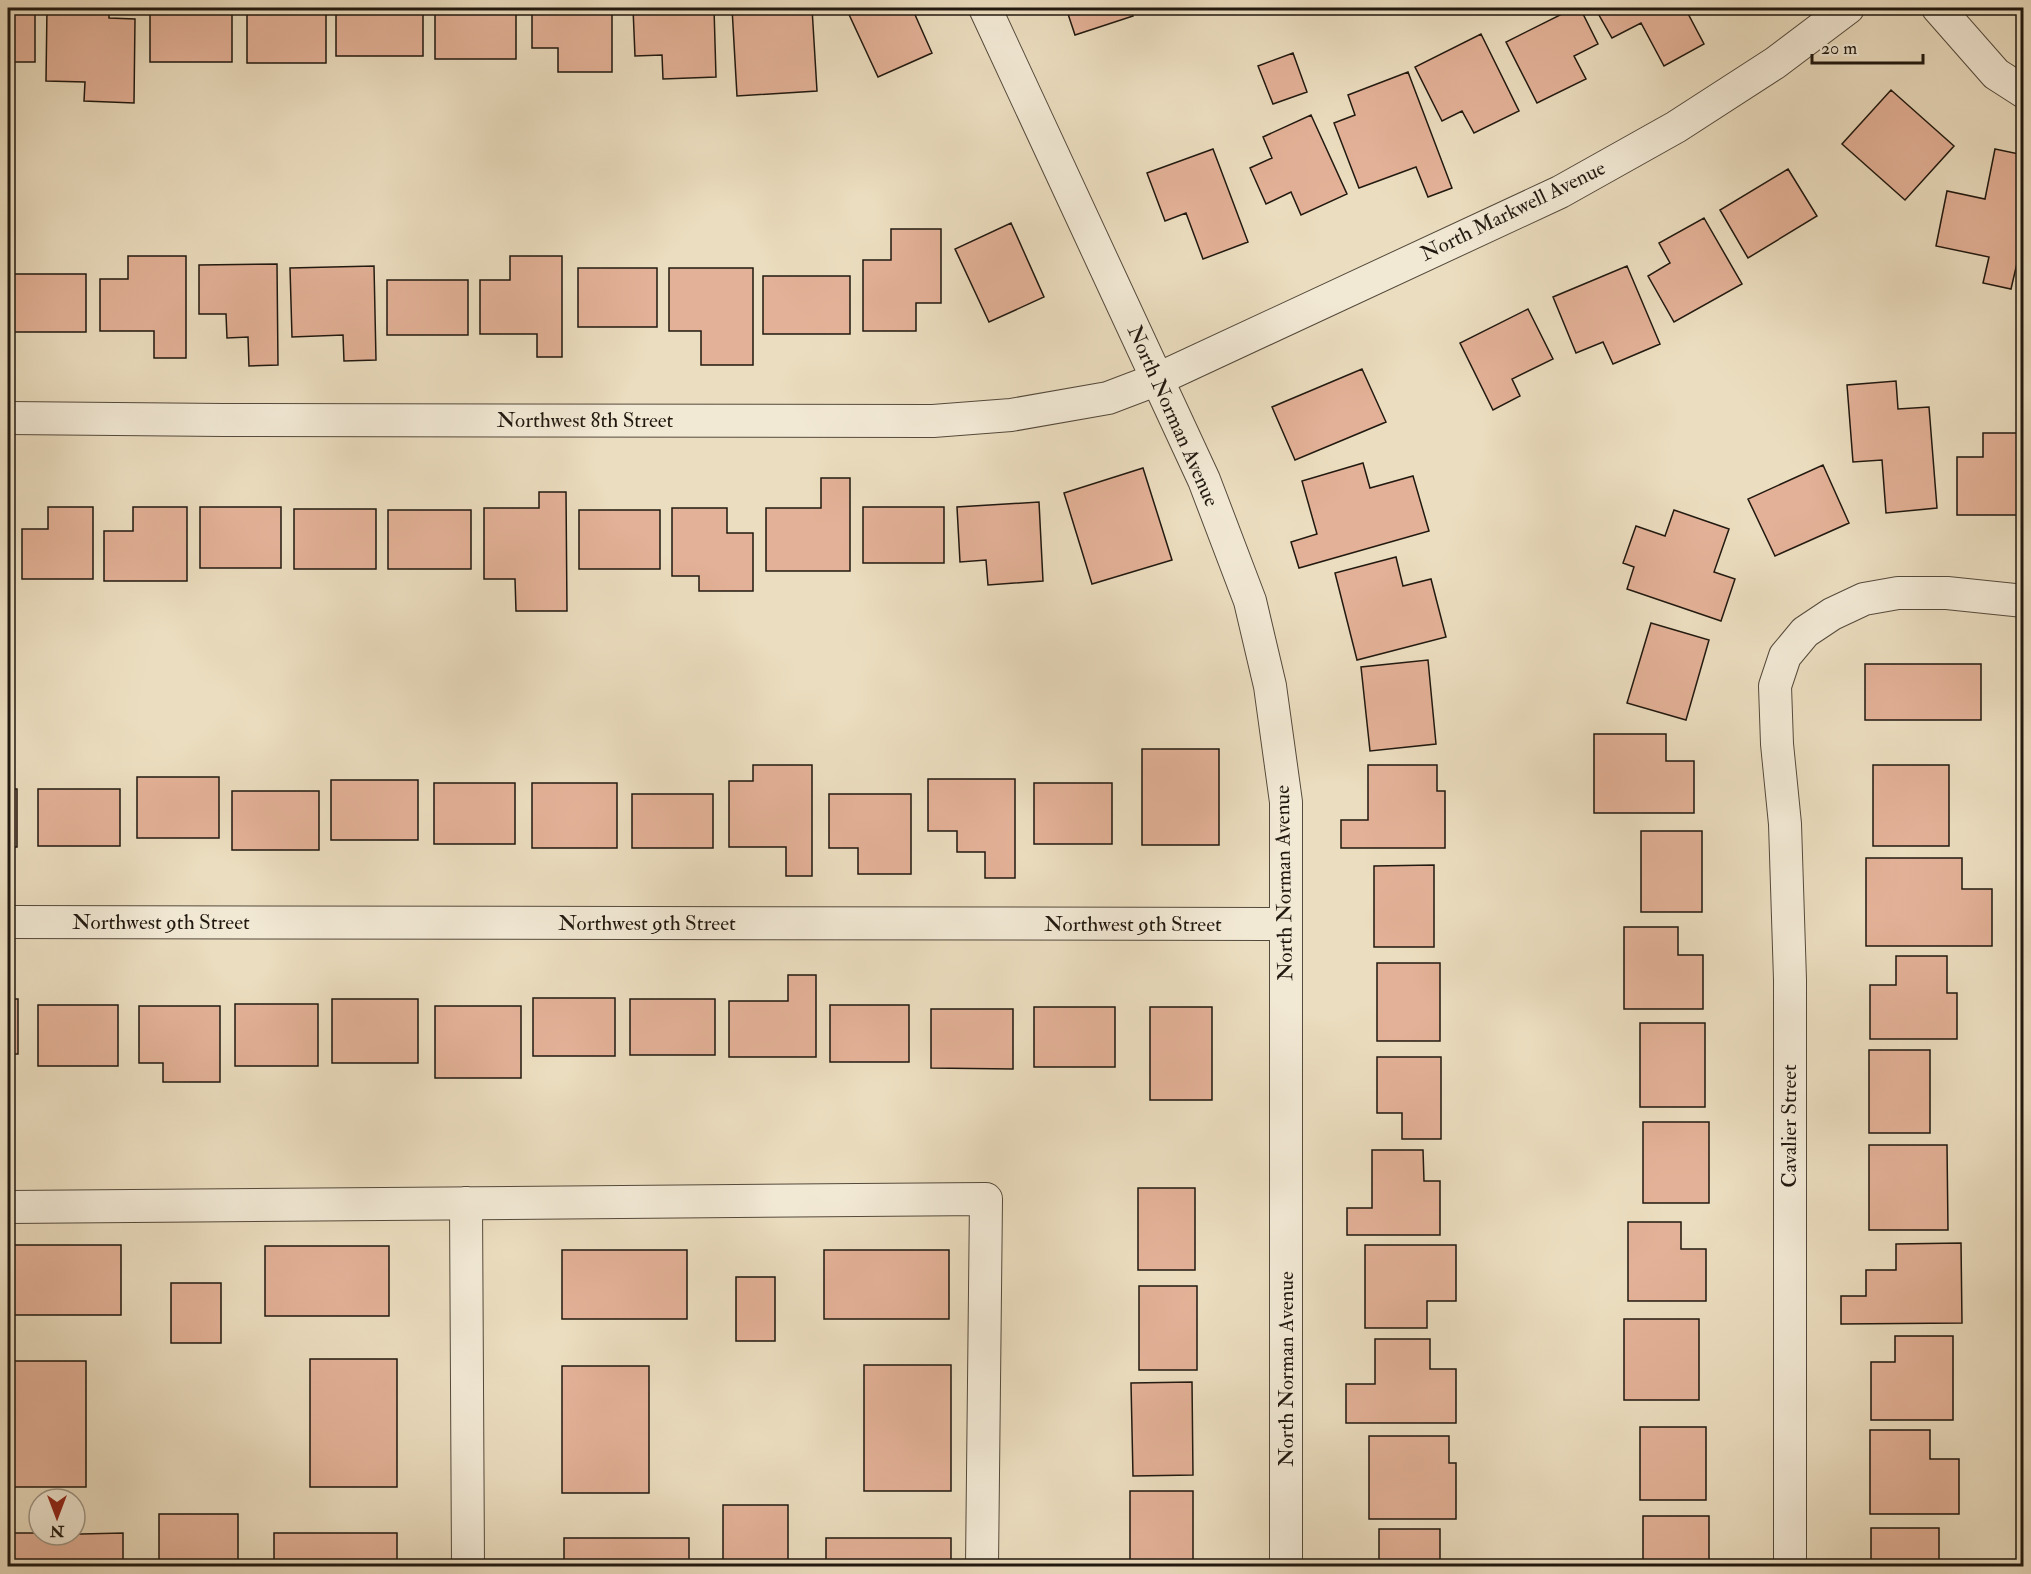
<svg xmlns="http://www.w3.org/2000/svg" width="2031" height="1574" font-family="'IM FELL Double Pica',serif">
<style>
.building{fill:#e3b197;stroke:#211910;stroke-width:1.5}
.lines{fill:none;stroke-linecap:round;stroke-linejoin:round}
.street-casing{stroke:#544a3c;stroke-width:34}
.street{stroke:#f2e9d5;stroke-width:32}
.labels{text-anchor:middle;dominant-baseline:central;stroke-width:4.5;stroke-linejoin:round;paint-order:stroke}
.street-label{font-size:21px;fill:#211910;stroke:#f2e9d5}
</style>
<rect width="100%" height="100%" fill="#ebddbf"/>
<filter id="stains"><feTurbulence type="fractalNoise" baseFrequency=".00333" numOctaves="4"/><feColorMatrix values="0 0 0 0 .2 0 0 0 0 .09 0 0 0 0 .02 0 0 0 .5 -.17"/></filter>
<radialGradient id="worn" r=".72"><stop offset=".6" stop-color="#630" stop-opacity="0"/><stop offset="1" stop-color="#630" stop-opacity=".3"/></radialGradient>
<!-- building -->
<path class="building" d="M8 8H35V62H8Z
M47 8H109V18L135 19 134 103 84 101 85 82 46 81Z
M150 8H232V62H150Z
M247 8H326V63H247Z
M336 8H423V56H336Z
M435 8H516V59H435Z
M532 8H612V72H558V48H532Z
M633 8H714L716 77 663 79 662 55 635 56Z
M732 8H812L817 91 737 96Z
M846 8H912L932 53 878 77Z
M1066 8H1130L1133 16 1075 35Z
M1574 8H1580L1598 44 1574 56 1586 79 1537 103 1506 42Z
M1595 8H1685L1704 44 1664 66 1641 23 1612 38Z
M1481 34 1519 111 1474 133 1462 111 1442 121 1415 67Z
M1293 53 1307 92 1273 104 1258 66Z
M1408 72 1452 188 1428 197 1416 167 1359 188 1334 123 1355 115 1348 95Z
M1891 90 1954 146 1905 200 1842 144Z
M1311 115 1347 194 1301 215 1291 192 1266 204 1250 168 1272 158 1263 137Z
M1213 149 1248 242 1203 259 1186 213 1165 221 1147 173Z
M1995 149 2024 155V233L2011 289 1983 283 1989 257 1936 246 1947 191 1985 199Z
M1788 169 1817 216 1748 258 1720 210Z
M1704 218 1742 284 1674 322 1648 276 1670 263 1659 243Z
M1011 223 1044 297 989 322 955 249Z
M891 229H941V303H916V331H863V260H891Z
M128 256H186V358H154V331H100V279H128Z
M510 256H562V357H537V334H480V280H510Z
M277 264 278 365 249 366 248 337 227 338 226 314H199V265Z
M374 266 376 360 344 361 343 335 292 337 290 268Z
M1627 266 1660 344 1613 364 1603 342 1576 353 1553 297Z
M578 268H657V327H578Z
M669 268H753V365H701V331H669Z
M8 274H86V332H8Z
M763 276H850V334H763Z
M387 280H468V335H387Z
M1528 309 1553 359 1512 379 1520 396 1493 410 1460 343Z
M1362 369 1386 422 1295 460 1272 407Z
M1896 381 1898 409 1929 407 1937 508 1886 513 1882 460 1853 462 1847 385Z
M1983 433H2024V515H1957V457H1983Z
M1363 463 1370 488 1413 476 1429 531 1299 568 1291 542 1317 534 1302 481Z
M1823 465 1849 523 1775 556 1748 499Z
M1143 468 1172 560 1092 584 1064 493Z
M821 478H850V571H766V508H821Z
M539 492H566L567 611H516L515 579H484V508H539Z
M1039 502 1043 581 988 585 986 560 960 562 957 507Z
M48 507H93V579H22V529H48Z
M133 507H187V581H104V531H133Z
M200 507H281V568H200Z
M863 507H944V563H863Z
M672 508H727V533H753V591H699V576H672Z
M294 509H376V569H294Z
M388 510H471V569H388Z
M579 510H660V569H579Z
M1674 510 1729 529 1714 572 1735 579 1721 621 1627 589 1634 567 1623 563 1636 526 1665 536Z
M1396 557 1403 586 1431 579 1446 637 1357 660 1335 573Z
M1651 623 1709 640 1686 720 1627 703Z
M1428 660 1436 744 1370 751 1361 667Z
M1865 664H1981V720H1865Z
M1594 734H1666V761H1694V813H1594Z
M1142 749H1219V845H1142Z
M753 765H812V876H786V847H729V781H753Z
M1368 765H1437V791H1445V848H1341V820H1368Z
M1873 765H1949V846H1873Z
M137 777H219V838H137Z
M928 779H1015V878H985V852H957V831H928Z
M331 780H418V840H331Z
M434 783H515V844H434Z
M532 783H617V848H532Z
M1034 783H1112V844H1034Z
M8 789H17V847H8Z
M38 789H120V846H38Z
M232 791H319V850H232Z
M632 794H713V848H632Z
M829 794H911V874H858V848H829Z
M1641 831H1702V912H1641Z
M1866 858H1962V889H1992V946H1866Z
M1434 865V947H1374V866Z
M1624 927H1678V955H1703V1009H1624Z
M1896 956H1947V993H1957V1039H1870V985H1896Z
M1377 963H1440V1041H1377Z
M788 975H816V1057H729V1001H788Z
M533 998H615V1056H533Z
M8 999H18V1054H8Z
M332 999H418V1063H332Z
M630 999H715V1055H630Z
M235 1004H318V1066H235Z
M38 1005H118V1066H38Z
M830 1005H909V1062H830Z
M139 1006H220V1082H163V1063H139Z
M435 1006H521V1078H435Z
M1034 1007H1115V1067H1034Z
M1150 1007H1212V1100H1150Z
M931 1009H1013V1069L931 1068Z
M1640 1023H1705V1107H1640Z
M1869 1050H1930V1133H1869Z
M1377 1057H1441V1139H1402V1113H1377Z
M1643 1122H1709V1203H1643Z
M1869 1145H1947L1948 1230H1869Z
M1372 1150H1423L1424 1181H1440V1235H1347V1208H1372Z
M1138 1188H1195V1270H1138Z
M1628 1222H1681V1249H1706V1301H1628Z
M1961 1243 1962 1323 1841 1324V1296H1866V1270H1896V1244Z
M8 1245H121V1315H8Z
M1365 1245H1456V1301H1427V1328H1365Z
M265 1246H389V1316H265Z
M562 1250H687V1319H562Z
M824 1250H949V1319H824Z
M736 1277H775V1341H736Z
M171 1283H221V1343H171Z
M1139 1286H1197V1370H1139Z
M1624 1319H1699V1400H1624Z
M1895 1336H1953V1420H1871V1362H1895Z
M1375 1339H1430V1369H1456V1423H1346V1384H1375Z
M310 1359H397V1487H310Z
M8 1361H86V1487H8Z
M864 1365H951V1491H864Z
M562 1366H649V1493H562Z
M1192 1382 1193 1475 1133 1476 1131 1383Z
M1640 1427H1706V1500H1640Z
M1870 1430H1930V1459H1959V1514H1870Z
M1369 1436H1449V1463H1456V1519H1369Z
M1130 1491H1193V1566H1130Z
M723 1505H788V1566H723Z
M159 1514H238V1566H159Z
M1643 1516H1709V1566H1643Z
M1871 1528H1939V1566H1871Z
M1379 1529H1440V1566H1379Z
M8 1533H39V1535L123 1533V1566H8Z
M274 1533H397V1566H274Z
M564 1538H689V1566H564Z
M826 1538H951V1566H826Z"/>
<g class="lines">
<defs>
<path id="street" d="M985 8 1204 480 1250 601 1270 686 1286 802V1566
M1938 8 1996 74 2024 92
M8 418 224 420 933 421 1011 415 1108 398 1158 379 1560 192 1676 127 1775 63 1848 8
M8 922 1286 924
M466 1203 468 1566
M8 1207 986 1199 982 1566
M1790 1566V980L1785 824 1777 744 1775 686 1785 656 1805 632 1832 614 1864 599 1898 593H1947L2024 601"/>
</defs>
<!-- street casing -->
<use href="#street" class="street-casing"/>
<!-- street -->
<use href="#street" class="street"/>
</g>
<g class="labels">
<!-- street labels -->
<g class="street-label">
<text transform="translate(1513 211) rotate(-26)">North Markwell Avenue</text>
<text transform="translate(1173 416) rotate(66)">North Norman Avenue</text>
<text x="585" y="420">Northwest 8th Street</text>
<text transform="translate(1284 883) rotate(-91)">North Norman Avenue</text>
<text x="161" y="922">Northwest 9th Street</text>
<text x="647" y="923">Northwest 9th Street</text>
<text x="1133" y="924">Northwest 9th Street</text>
<text transform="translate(1789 1126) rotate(-90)">Cavalier Street</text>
<text transform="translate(1286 1369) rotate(-90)">North Norman Avenue</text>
</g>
</g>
<!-- margin -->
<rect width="2031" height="1574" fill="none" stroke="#ebddbf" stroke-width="30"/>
<rect x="9" y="9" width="2013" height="1556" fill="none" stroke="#211910" stroke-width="3"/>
<rect x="15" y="15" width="2001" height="1544" fill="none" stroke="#211910" stroke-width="1.5"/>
<!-- north arrow -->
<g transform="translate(57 1517) rotate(180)"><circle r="28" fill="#f2e9d5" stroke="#9e9686" stroke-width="1.5"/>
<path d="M0-4.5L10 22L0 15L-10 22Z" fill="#8f2418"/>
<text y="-9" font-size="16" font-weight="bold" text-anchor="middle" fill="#211910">N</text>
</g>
<!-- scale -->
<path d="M1812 54v9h111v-9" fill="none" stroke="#211910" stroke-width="3"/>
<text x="1821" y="54" font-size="18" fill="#211910" stroke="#f2e9d5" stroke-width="4.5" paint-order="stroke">20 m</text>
<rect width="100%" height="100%" filter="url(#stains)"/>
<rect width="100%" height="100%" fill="url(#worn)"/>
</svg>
